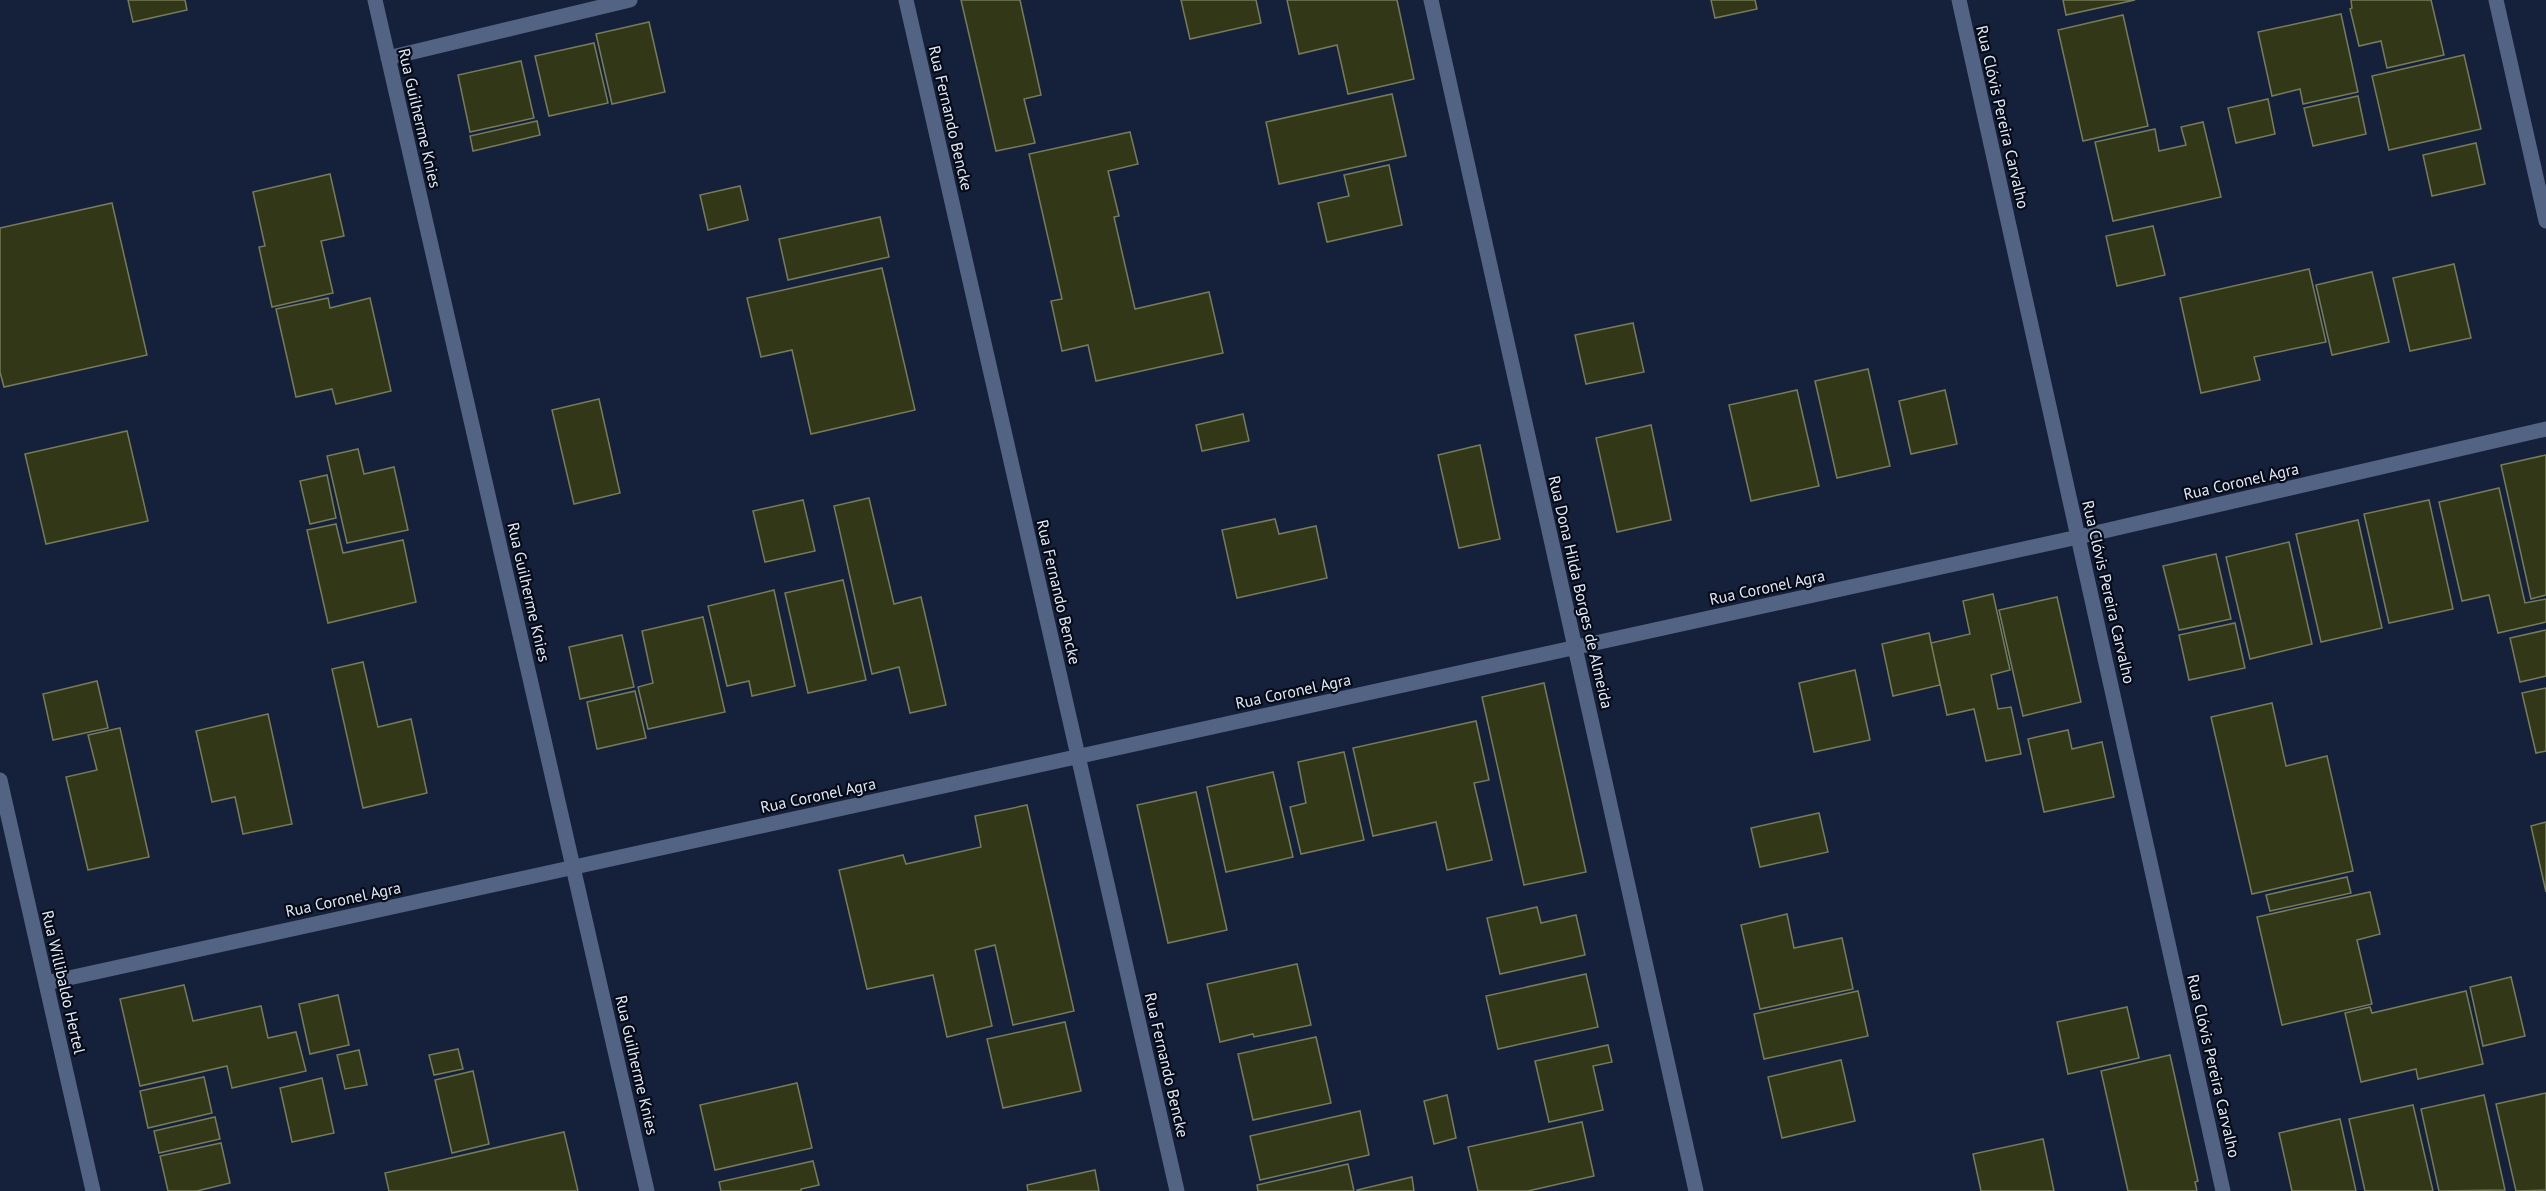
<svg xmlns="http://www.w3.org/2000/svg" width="2546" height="1191" font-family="'PT Sans',sans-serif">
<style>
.building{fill:#323717;stroke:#767c5a;stroke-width:1.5}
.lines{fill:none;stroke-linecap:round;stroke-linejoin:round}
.minor{stroke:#526383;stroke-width:15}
.tertiary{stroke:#526383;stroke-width:15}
.labels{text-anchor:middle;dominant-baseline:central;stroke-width:4.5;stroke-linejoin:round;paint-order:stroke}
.street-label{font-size:16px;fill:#e0e9fa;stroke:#060b16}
</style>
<rect width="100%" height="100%" fill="#15213a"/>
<!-- building -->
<path class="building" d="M128 0H185L187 10 133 22Z
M961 0H1020L1041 95 1024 99 1035 143 996 151Z
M1181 0H1256L1261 23 1190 39Z
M1287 0H1397L1414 79 1348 94 1337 45 1299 54Z
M1711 0H1755L1757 9 1715 18Z
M2063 0H2135L2066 15Z
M2351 0H2431L2444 55 2387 68 2381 41 2359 46 2350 9 2352 8Z
M2341 14 2358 92 2303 104 2300 89 2272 96 2258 32Z
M2123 15 2148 126 2083 141 2058 30Z
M649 22 665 92 612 104 596 34Z
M594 43 608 103 549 116 535 56Z
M2464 55 2481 129 2389 150 2372 76Z
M521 61 534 118 470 132 458 75Z
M1392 94 1406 156 1279 184 1266 122Z
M2358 96 2366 134 2313 146 2304 108Z
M2268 99 2275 134 2236 143 2228 108Z
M537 121 540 135 473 151 470 136Z
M2203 122 2221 197 2113 221 2095 142 2155 129 2159 151 2186 145 2181 127Z
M1130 132 1138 164 1108 171 1119 216 1114 217 1135 309 1209 292 1223 353 1096 381 1088 345 1062 351 1051 301 1062 299 1029 154Z
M2476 143 2485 184 2432 196 2423 155Z
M1389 165 1402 225 1327 242 1318 203 1349 196 1344 175Z
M330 174 344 236 321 241 333 293 272 307 259 247 265 246 253 192Z
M740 186 748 220 708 230 700 195Z
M112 203 147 355 4 387 0 372V228Z
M880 217 889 257 788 280 779 239Z
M2153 226 2165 275 2117 286 2106 236Z
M2454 264 2471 338 2410 351 2393 278Z
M882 268 915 410 811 434 792 350 761 357 747 298Z
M2309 269 2326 342 2254 357 2260 380 2201 393 2180 298Z
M2372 272 2389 342 2332 355 2316 285Z
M328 298 330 308 370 298 391 391 336 404 332 389 296 397 276 309Z
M1633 323 1644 372 1586 384 1575 335Z
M1868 369 1890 466 1837 478 1815 381Z
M1797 390 1819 486 1751 501 1729 405Z
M1945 390 1957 444 1911 454 1899 401Z
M599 399 620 493 574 504 552 410Z
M1243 414 1249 441 1202 451 1196 425Z
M1651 425 1671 520 1617 532 1596 438Z
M127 431 148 521 46 544 25 454Z
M1480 445 1500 539 1459 548 1438 455Z
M358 449 364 474 394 467 408 530 347 543 327 456Z
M2546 455V595L2531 599 2501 465Z
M327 475 336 518 310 524 300 481Z
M2499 488 2525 603 2546 599V622L2498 633 2489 595 2462 601 2439 502Z
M869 498 894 604 921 597 946 705 910 713 899 667 872 674 834 506Z
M803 500 815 551 765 562 753 511Z
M2429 500 2453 609 2389 623 2364 514Z
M1275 519 1279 534 1316 526 1327 578 1237 598 1222 530Z
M2358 520 2382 628 2321 642 2296 534Z
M336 524 343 553 403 540 416 602 328 623 307 530Z
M2289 542 2312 644 2250 659 2226 557Z
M2216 554 2231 619 2179 630 2163 566Z
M843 580 866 680 808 693 785 593Z
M774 590 795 686 752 696 749 681 727 686 708 606Z
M1993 594 2010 670 1991 675 1998 709 2011 707 2021 754 1986 761 1974 709 1947 715 1931 643 1970 634 1963 601Z
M2057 597 2081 702 2023 716 1999 610Z
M703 617 725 712 648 729 638 687 653 683 642 631Z
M2235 623 2245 668 2189 680 2179 635Z
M2546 630V676L2520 682 2510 638Z
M1929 633 1940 685 1893 696 1882 644Z
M622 635 634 687 580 699 569 647Z
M363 662 378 727 411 719 427 793 363 808 332 669Z
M1855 670 1870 740 1814 752 1799 683Z
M97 681 108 728 53 740 43 694Z
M1544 683 1586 872 1524 885 1482 697Z
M2546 688V751L2536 753 2522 693Z
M635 691 646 738 597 749 587 702Z
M2272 703 2286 766 2327 756 2353 871 2252 894 2211 717Z
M268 714 292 824 243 834 235 797 212 802 196 731Z
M1476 721 1489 780 1474 783 1492 860 1447 870 1436 822 1373 836 1353 748Z
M120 728 149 857 88 870 66 777 97 770 88 735Z
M2068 730 2072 749 2102 742 2114 797 2044 812 2028 739Z
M1344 752 1364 840 1301 854 1290 807 1306 803 1298 762Z
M1273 772 1293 857 1226 872 1207 787Z
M1196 792 1227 930 1168 943 1137 805Z
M1027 805 1074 1011 1013 1025 995 945 975 950 992 1026 947 1037 933 975 867 989 839 870 903 855 906 864 981 847 975 816Z
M1819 813 1828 852 1760 867 1751 828Z
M2546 822V892L2531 826Z
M2347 877 2351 893 2270 911 2266 895Z
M2370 892 2380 934 2357 940 2372 1004 2282 1025 2257 917Z
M1537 907 1541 923 1576 915 1585 955 1500 974 1487 918Z
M1787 914 1794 948 1842 938 1853 989 1760 1009 1741 925Z
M1297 964 1311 1025 1254 1037 1253 1034 1220 1042 1207 984Z
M1586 974 1598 1027 1498 1049 1486 996Z
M2511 977 2525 1036 2483 1046 2470 987Z
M184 985 193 1021 261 1006 268 1038 296 1032 306 1071 232 1088 227 1066 140 1086 120 999Z
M1858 991 1868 1036 1764 1059 1754 1014Z
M2466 991 2483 1064 2418 1079 2416 1069 2361 1082 2345 1013 2370 1007 2372 1013Z
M338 995 349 1045 310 1054 299 1004Z
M2127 1007 2139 1058 2068 1074 2057 1022Z
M1065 1022 1081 1091 1003 1108 987 1039Z
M1316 1037 1331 1103 1253 1120 1238 1054Z
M1608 1045 1612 1062 1593 1066 1603 1110 1549 1122 1535 1061Z
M458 1049 463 1069 434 1075 429 1055Z
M359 1050 367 1085 345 1089 337 1055Z
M2170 1055 2198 1181 2195 1182 2197 1191H2128L2101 1071Z
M1841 1060 1855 1121 1782 1138 1768 1077Z
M473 1071 489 1144 452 1153 435 1080Z
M204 1077 212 1113 148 1128 140 1091Z
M322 1078 334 1133 292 1142 280 1088Z
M797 1083 812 1148 715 1170 700 1105Z
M2546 1093V1190L2516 1191 2496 1104Z
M1447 1095 1456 1138 1434 1144 1424 1101Z
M2484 1095 2505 1190 2439 1191 2421 1109Z
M2413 1105 2433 1191H2365L2349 1119Z
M1360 1111 1369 1155 1260 1180 1250 1136Z
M215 1117 220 1139 159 1153 154 1131Z
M2340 1119 2356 1191H2292L2279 1133Z
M1582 1122 1594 1176 1528 1191H1478L1468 1147Z
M564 1132 578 1191H389L385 1173Z
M2043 1139 2054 1191H1981L1973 1154Z
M221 1143 230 1183 197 1191H168L160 1156Z
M813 1161 819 1185 801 1189V1191H721L719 1182Z
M1348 1164 1354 1191H1258L1257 1185Z
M1095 1170 1099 1191H1028L1027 1185Z
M1412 1177 1414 1191H1357V1190Z"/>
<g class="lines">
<!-- minor -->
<path class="minor" d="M375 0 647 1191
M906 0 1177 1191
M1431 0 1696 1191
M2496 0 2546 221
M388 58 630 0
M0 780 93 1191
M46 983 2078 537 1959 0"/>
<!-- tertiary -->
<path class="tertiary" d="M2223 1191 2078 537 2546 429"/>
</g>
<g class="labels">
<!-- street labels -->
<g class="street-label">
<text transform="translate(2003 117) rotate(77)">Rua Clóvis Pereira Carvalho</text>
<text transform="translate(420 118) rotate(77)">Rua Guilherme Knies</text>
<text transform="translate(951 118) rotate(77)">Rua Fernando Bencke</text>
<text transform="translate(2241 481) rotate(-13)">Rua Coronel Agra</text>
<text transform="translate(1767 587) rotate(-12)">Rua Coronel Agra</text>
<text transform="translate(529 592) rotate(77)">Rua Guilherme Knies</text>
<text transform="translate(1059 592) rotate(77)">Rua Fernando Bencke</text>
<text transform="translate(1581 592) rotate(77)">Rua Dona Hilda Borges de Almeida</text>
<text transform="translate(2109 592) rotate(77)">Rua Clóvis Pereira Carvalho</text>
<text transform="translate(1293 691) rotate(-12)">Rua Coronel Agra</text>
<text transform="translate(818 795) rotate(-12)">Rua Coronel Agra</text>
<text transform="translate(343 899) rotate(-12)">Rua Coronel Agra</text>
<text transform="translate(64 982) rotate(77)">Rua Willibaldo Hertel</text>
<text transform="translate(637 1065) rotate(77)">Rua Guilherme Knies</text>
<text transform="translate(1167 1065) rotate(77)">Rua Fernando Bencke</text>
<text transform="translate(2214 1066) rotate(77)">Rua Clóvis Pereira Carvalho</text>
</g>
</g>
</svg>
